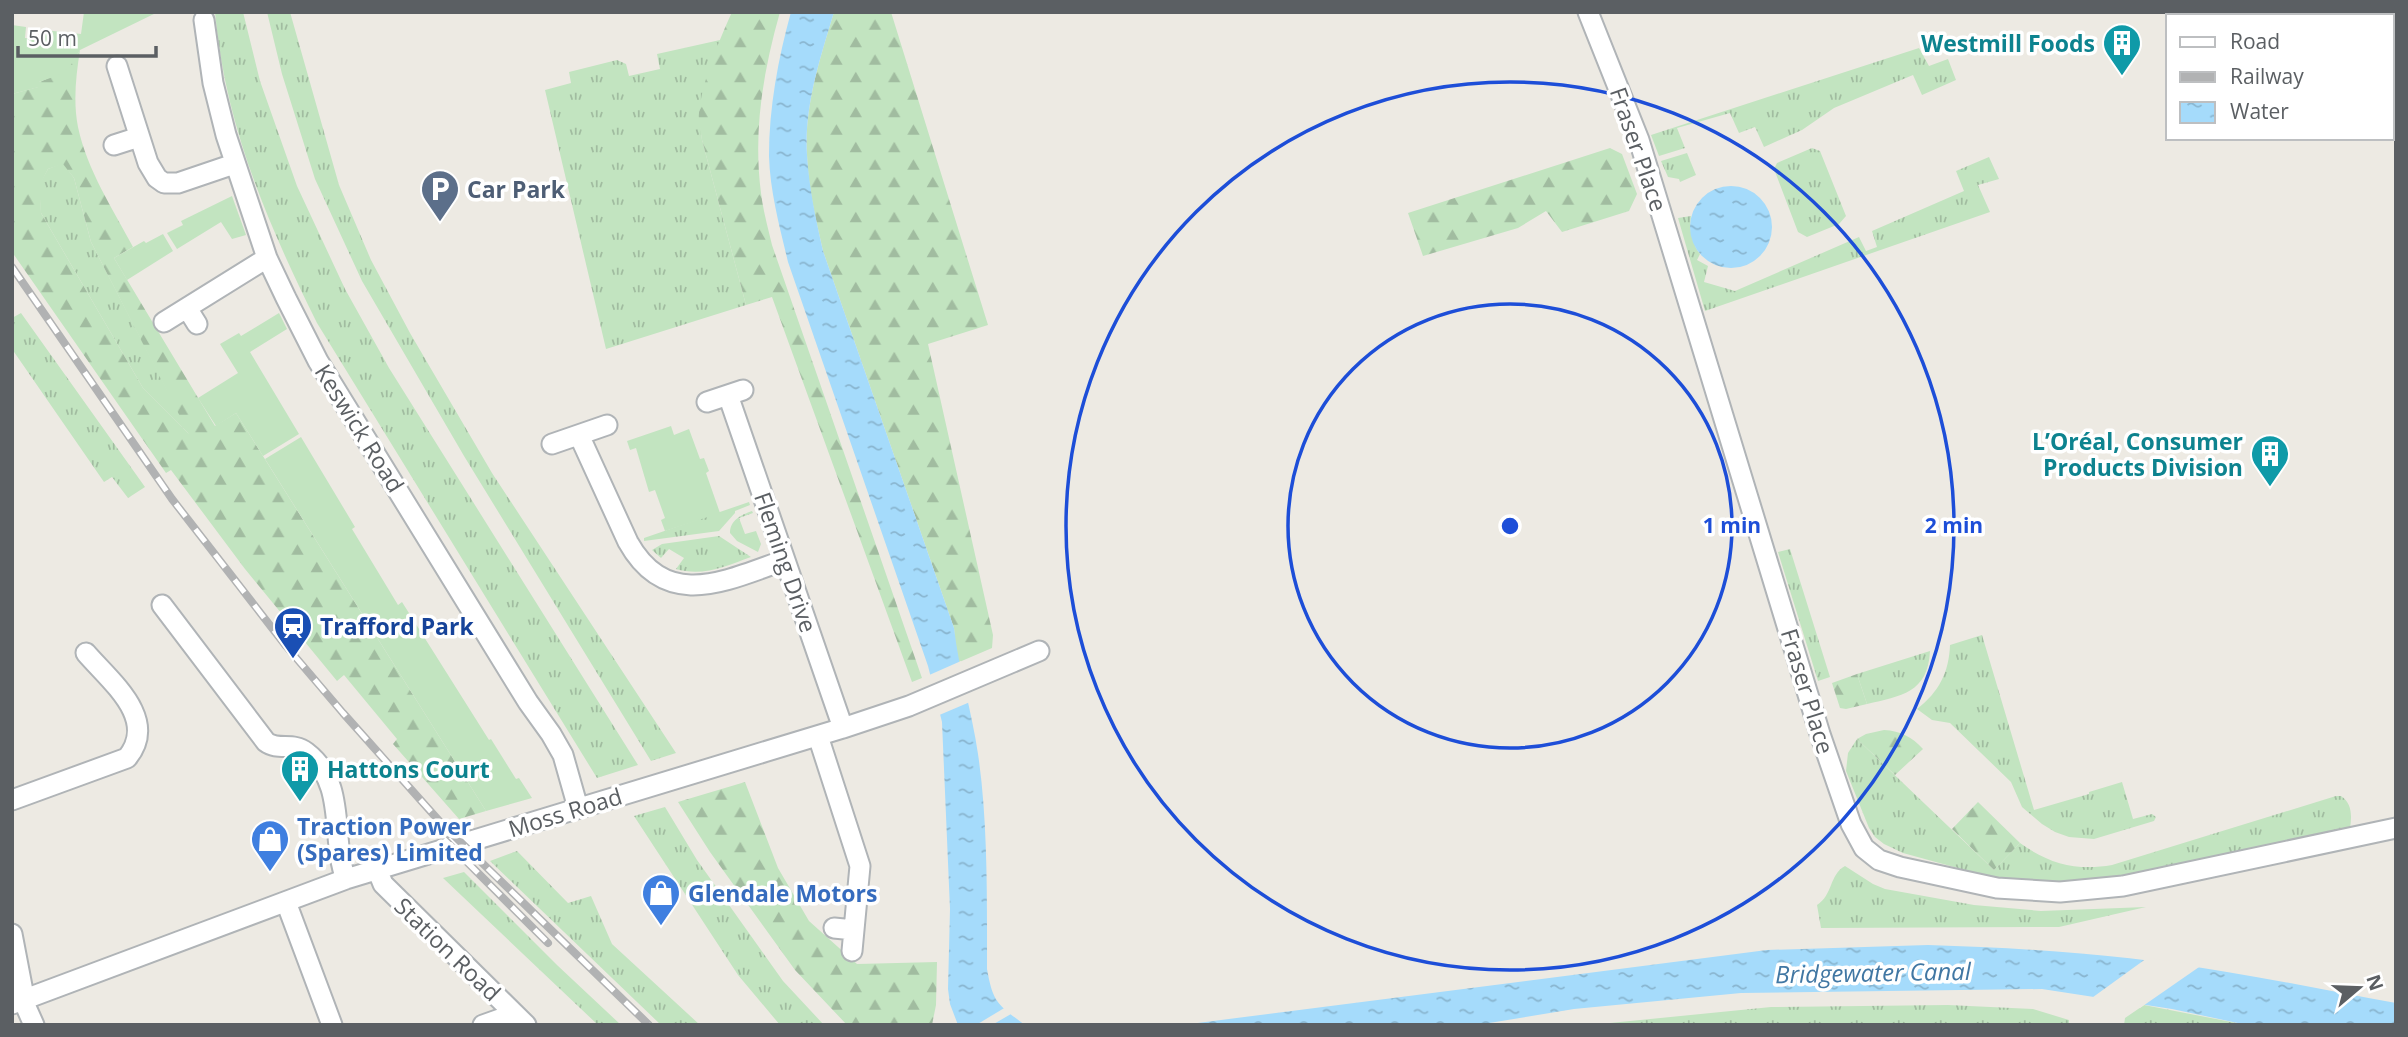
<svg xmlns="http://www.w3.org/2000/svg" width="2408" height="1037" font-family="'Open Sans',sans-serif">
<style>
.grass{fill:url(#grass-tufts)}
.forest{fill:url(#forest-firs);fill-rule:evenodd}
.garden{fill:#c2e4c0}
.water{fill:url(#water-ripples)}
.pier{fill:#edeae3}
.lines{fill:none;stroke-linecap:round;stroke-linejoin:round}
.minor-casing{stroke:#b0b4b7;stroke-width:23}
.minor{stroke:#fff;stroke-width:19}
.rail-casing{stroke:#b1b2b3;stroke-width:8}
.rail{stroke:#fff;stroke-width:5;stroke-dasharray:16;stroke-linecap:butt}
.ring{fill:none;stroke:#1d4ed8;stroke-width:3.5}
.labels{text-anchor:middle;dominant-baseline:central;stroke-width:7;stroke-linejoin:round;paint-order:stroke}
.culture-label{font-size:23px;font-weight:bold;fill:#0d838f;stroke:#fff;text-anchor:end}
.street-label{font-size:23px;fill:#5b5f63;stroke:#fff}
.service-label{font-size:23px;font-weight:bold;fill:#4e5e75;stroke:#fff;text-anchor:start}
.transit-label{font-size:23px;font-weight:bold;fill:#164399;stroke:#fff;text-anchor:start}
.shop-label{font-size:23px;font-weight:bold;fill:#366cbe;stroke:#fff;text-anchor:start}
.water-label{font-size:24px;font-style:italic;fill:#4177a3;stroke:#fff}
.centre{fill:#1d4ed8;stroke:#fff;stroke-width:3.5}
.ring-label{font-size:21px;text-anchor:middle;font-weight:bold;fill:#1d4ed8;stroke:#fff;stroke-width:7;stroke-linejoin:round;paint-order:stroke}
</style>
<defs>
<pattern id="grass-tufts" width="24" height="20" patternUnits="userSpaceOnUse" patternTransform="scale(1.75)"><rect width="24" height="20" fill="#c2e4c0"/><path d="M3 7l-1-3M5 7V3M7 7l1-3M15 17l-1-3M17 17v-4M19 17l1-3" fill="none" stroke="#a1bca0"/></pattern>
<pattern id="forest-firs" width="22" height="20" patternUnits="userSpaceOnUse" patternTransform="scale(1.75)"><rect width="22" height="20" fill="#c2e4c0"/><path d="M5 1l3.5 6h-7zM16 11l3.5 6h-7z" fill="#a1bca0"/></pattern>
<pattern id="water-ripples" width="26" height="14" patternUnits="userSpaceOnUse" patternTransform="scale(1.75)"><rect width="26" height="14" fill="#a5dbfb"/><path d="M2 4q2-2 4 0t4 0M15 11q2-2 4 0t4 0" fill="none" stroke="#89b5cf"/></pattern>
</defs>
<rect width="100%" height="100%" fill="#edeae3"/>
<!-- grass -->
<path class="grass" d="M215 12H243L260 81 297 186 345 289 389 368 638 765 597 778 317 323C267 222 225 125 215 12Z
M267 12H290L339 185 371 260 410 333 492 473 676 753 651 761 464 456 362 281 315 179 282 74Z
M720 40 699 113 702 140 746 305 606 349 545 90 571 83 569 72 617 60 626 64 629 76 660 69 657 54Z
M1919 48 1929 66 1948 59 1956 80 1922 95 1913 75 1834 108 1802 130 1764 147 1755 127 1739 133 1730 113 1677 128 1685 148 1659 156 1651 135Z
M1812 148 1820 151 1846 216 1839 224 1807 237 1798 232 1774 169 1777 163Z
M1687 153 1696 175 1680 182 1679 179 1668 177 1661 161Z
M1989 157 1999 179 1978 185 1990 212 1705 311 1678 218 1691 216C1689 229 1692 243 1700 254L1697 260 1708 266 1704 282 1735 291 1859 237 1866 251 1877 247 1872 231 1964 191 1956 171Z
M63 163 74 178 91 242 191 436 143 388 41 213 39 185 48 169Z
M21 313 145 487 128 498 112 477 104 482 12 349V318Z
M749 502 750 505 735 511V513L719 531 644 541V538Z
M752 511 753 513 739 518 745 534 756 531 761 544 758 552 737 541 730 533C730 520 741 515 752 511Z
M719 536 751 557C726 566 703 577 676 569L684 558 669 549 661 558 652 550 662 544Z
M1790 549 1830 677 1818 681 1778 552Z
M1982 635 2034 810 2089 794V792L2122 782 2133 819 2152 814 2156 817 2154 821 2094 839 2069 837 2055 832 2042 824 2022 807 2011 782 1950 723 1932 720 1917 709C1939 692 1949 672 1950 645Z
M1930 651C1928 693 1901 696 1867 704L1857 674Z
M1857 739 1994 870 2020 843C2049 864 2077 871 2112 865L2336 796H2341C2352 803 2352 816 2350 828L2133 876 2062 882H2027L1994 878 1903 853 1884 844 1875 837 1869 828 1846 771 1848 753Z
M665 807 697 860 783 981 824 1025H780L738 975 634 816Z
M517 851 568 903 591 896 612 944 700 1025H661L490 861Z
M1845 866 1873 884 1885 889 1974 905 2041 911 2146 907 2059 927 1821 928 1817 905C1833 895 1829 875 1845 866Z
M464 872 557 965 621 1025H598L443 878Z
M1948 1005 2033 1009 2069 1020V1025H1590L1771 1007Z
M2144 1005 2247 1025H2124L2125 1018Z"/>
<!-- forest -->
<path class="forest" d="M732 12H780C763 72 753 131 761 193 763 210 768 228 772 245L922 678 912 682 772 297 746 305 702 140C701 131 698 121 699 113 702 81 719 41 732 12Z
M834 12H891L988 325 928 344 993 635 992 648 957 663 954 628 823 251C816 220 808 188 807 155 804 106 820 59 834 12Z
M80 50C76 75 73 102 78 127 87 170 113 209 133 247L114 258 215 426 236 413 486 811 459 819 393 744 397 739 344 675 337 681 245 569 171 470 166 473 12 252V94L38 87 39 82C56 76 71 67 80 50ZM63 164 74 178 91 242 189 434 143 388 41 213 40 185 48 169Z
M1610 148 1622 154 1637 194 1629 211 1562 232 1546 211 1518 228 1423 256 1408 213Z
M1857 674 1867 704 1846 709 1840 708 1832 683Z
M1884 730C1901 731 1912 737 1923 749L1895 775 1857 739 1866 734Z
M745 782 778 868 809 921 857 964 937 962 936 1005 932 1025H847L795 970 710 852 678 802Z
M1978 802 2020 843 1994 870 1952 829Z"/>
<!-- garden -->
<path class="garden" d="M84 12H158L80 50 69 68 56 76 39 82V87L12 94V25L26 27 25 38 43 40 44 30 81 34Z
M232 196 246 235 232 239 221 222 177 249 167 233 183 225 181 221Z
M163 234 173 251 127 280 114 258 144 241 146 243Z
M279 313 287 329 250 352 299 434 263 456 236 413 216 426 198 398 238 373 220 344 239 333 241 336Z
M671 426 674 435 689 429 700 459 704 458 709 471 706 473 720 513 665 531 661 520 665 518 655 490 649 492 636 448 630 450 627 441Z
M301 437 355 527 352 529 398 605 402 602 489 740 491 739 516 779 519 778 532 798 486 811 265 459Z"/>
<!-- water -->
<path class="water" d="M791 12H834C820 59 804 106 807 155 809 188 816 220 823 251L954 628C959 671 972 712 978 754 988 821 987 900 987 969 993 1003 998 1005 1025 1025H958L950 1004 948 989 950 909 942 722 928 666 788 262C780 228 770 192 769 156 769 108 778 59 791 12Z
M1690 227a41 41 0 1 1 82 0a41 41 0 1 1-82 0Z
M1928 945C2028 948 2128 955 2227 972 2283 981 2340 993 2396 1003V1025H2247L2172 1009 2042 989 1741 993 1574 1009 1477 1025H1182L1767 950Z"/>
<!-- pier -->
<path class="pier" d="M961 661 970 702 937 716 927 676Z
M2147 958 2202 965 2140 1008 2089 1000Z
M1006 1007 1011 1014 992 1025H976Z"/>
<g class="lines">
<defs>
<path id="minor" d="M1588 12 1639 140 1820 734 1851 824 1864 848 1879 860 1900 867 1997 888 2060 892 2123 886 2396 828
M204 20 213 83 226 135 267 258 286 298 318 361 528 702 551 734 563 755 578 808
M117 66 148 163 157 178 164 183H178L234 164
M114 145 139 137
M187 308 197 324
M164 322 267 258
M728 395 843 728
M707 402 743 390
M579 435 628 542C667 612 727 580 785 560
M552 444 607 425
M162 605 266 742C278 751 293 742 306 752 348 784 330 838 346 879
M818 736 860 866 852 951
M12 800 127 758C159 719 111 682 86 653
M377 869 383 884 526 1025
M286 902 332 1025
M834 928 854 930
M12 934 26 1007 34 1025
M12 1004 346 879 843 728 909 706 1039 651
M483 1025 514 1014"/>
</defs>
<!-- minor casing -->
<use href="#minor" class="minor-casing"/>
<!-- minor -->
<use href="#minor" class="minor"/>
<defs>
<path id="rail" d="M12 267 172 499 286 646 343 713 441 823 649 1025
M444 839 548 943"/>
</defs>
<!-- rail casing -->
<use href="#rail" class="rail-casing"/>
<!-- rail -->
<use href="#rail" class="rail"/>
</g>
<!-- distance rings -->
<g class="ring">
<circle cx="1510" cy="526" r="222"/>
<circle cx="1510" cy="526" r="444"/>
</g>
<!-- icons -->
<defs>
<symbol id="building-pin" viewBox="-11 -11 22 30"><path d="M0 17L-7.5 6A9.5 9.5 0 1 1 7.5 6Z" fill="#0f9aa8" stroke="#fff"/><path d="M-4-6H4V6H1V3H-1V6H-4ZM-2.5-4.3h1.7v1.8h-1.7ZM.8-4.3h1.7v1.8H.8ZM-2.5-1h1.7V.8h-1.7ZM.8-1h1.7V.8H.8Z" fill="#fff"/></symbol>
<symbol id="parking-pin" viewBox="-11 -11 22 30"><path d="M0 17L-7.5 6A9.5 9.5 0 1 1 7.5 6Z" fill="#5c6f8a" stroke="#fff"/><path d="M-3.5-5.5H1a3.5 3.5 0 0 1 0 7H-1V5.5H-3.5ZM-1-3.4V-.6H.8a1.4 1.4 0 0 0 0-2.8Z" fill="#fff"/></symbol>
<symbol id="station-pin" viewBox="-11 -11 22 30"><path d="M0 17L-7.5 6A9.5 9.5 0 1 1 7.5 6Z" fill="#1a4fb4" stroke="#fff"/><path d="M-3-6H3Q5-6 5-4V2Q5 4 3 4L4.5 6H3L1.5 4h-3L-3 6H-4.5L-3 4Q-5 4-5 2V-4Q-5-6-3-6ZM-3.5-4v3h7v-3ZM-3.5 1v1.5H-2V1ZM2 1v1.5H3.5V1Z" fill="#fff"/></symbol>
<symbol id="shop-pin" viewBox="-11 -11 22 30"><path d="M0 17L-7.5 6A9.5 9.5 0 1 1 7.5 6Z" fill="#3f7fe0" stroke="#fff"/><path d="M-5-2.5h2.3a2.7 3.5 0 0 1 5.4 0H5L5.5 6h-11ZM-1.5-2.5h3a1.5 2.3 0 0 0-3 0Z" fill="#fff"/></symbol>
</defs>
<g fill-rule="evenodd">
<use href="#building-pin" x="2100" y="21" width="44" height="60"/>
<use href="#parking-pin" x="418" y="167" width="44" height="60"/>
<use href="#building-pin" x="2248" y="432" width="44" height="60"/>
<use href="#station-pin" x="271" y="604" width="44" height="60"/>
<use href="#building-pin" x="278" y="747" width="44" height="60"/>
<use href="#shop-pin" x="248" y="817" width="44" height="60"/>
<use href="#shop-pin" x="639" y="871" width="44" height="60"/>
</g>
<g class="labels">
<!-- culture labels -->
<g class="culture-label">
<text x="2095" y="43">Westmill Foods</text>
<text x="2243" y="441">L’Oréal, Consumer<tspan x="2243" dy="26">Products Division</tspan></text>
<text x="327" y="769" text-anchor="start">Hattons Court</text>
</g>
<!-- street labels -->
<g class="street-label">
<text transform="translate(1639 149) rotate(71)">Fraser Place</text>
<text transform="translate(360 428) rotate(58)">Keswick Road</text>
<text transform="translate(786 562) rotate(71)">Fleming Drive</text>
<text transform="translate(1808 691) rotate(73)">Fraser Place</text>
<text transform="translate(565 812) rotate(-17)">Moss Road</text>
<text transform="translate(448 949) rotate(44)">Station Road</text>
</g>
<!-- service labels -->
<g class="service-label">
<text x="467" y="189">Car Park</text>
</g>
<!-- transit labels -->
<g class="transit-label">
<text x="320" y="626">Trafford Park</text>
</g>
<!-- shop labels -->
<g class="shop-label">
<text x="297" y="826">Traction Power<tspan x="297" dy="26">(Spares) Limited</tspan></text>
<text x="688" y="893">Glendale Motors</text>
</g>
<!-- water labels -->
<g class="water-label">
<text transform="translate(1873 972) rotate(-1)">Bridgewater Canal</text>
</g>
</g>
<circle cx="1510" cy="526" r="10" class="centre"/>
<g class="ring-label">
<text x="1732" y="533">1 min</text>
<text x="1954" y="533">2 min</text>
</g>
<!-- border -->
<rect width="2408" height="1037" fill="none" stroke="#5b5f63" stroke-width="28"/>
<!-- legend -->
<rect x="2166" y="14" width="228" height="126" fill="#ffffff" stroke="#bdbfc1" stroke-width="2"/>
<rect x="2180" y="37" width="35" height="10" fill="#ffffff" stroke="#bdbfc1" stroke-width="2"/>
<text x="2230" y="49" font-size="21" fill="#5b5f63">Road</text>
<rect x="2180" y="72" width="35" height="10" fill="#b1b2b3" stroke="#bdbfc1" stroke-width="2"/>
<text x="2230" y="84" font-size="21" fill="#5b5f63">Railway</text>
<rect x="2180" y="102" width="35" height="21" fill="url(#water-ripples)" stroke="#bdbfc1" stroke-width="2"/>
<text x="2230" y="119" font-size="21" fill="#5b5f63">Water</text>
<!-- north arrow -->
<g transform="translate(2359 988) rotate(71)" stroke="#ffffff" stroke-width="5" paint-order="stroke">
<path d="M0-5L12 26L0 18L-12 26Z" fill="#5b5f63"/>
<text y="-10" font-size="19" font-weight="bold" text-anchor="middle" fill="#5b5f63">N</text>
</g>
<!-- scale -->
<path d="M18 46v10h138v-10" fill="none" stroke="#5b5f63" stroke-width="3.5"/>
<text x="28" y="46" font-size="21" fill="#5b5f63" stroke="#ffffff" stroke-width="5" paint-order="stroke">50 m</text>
</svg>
